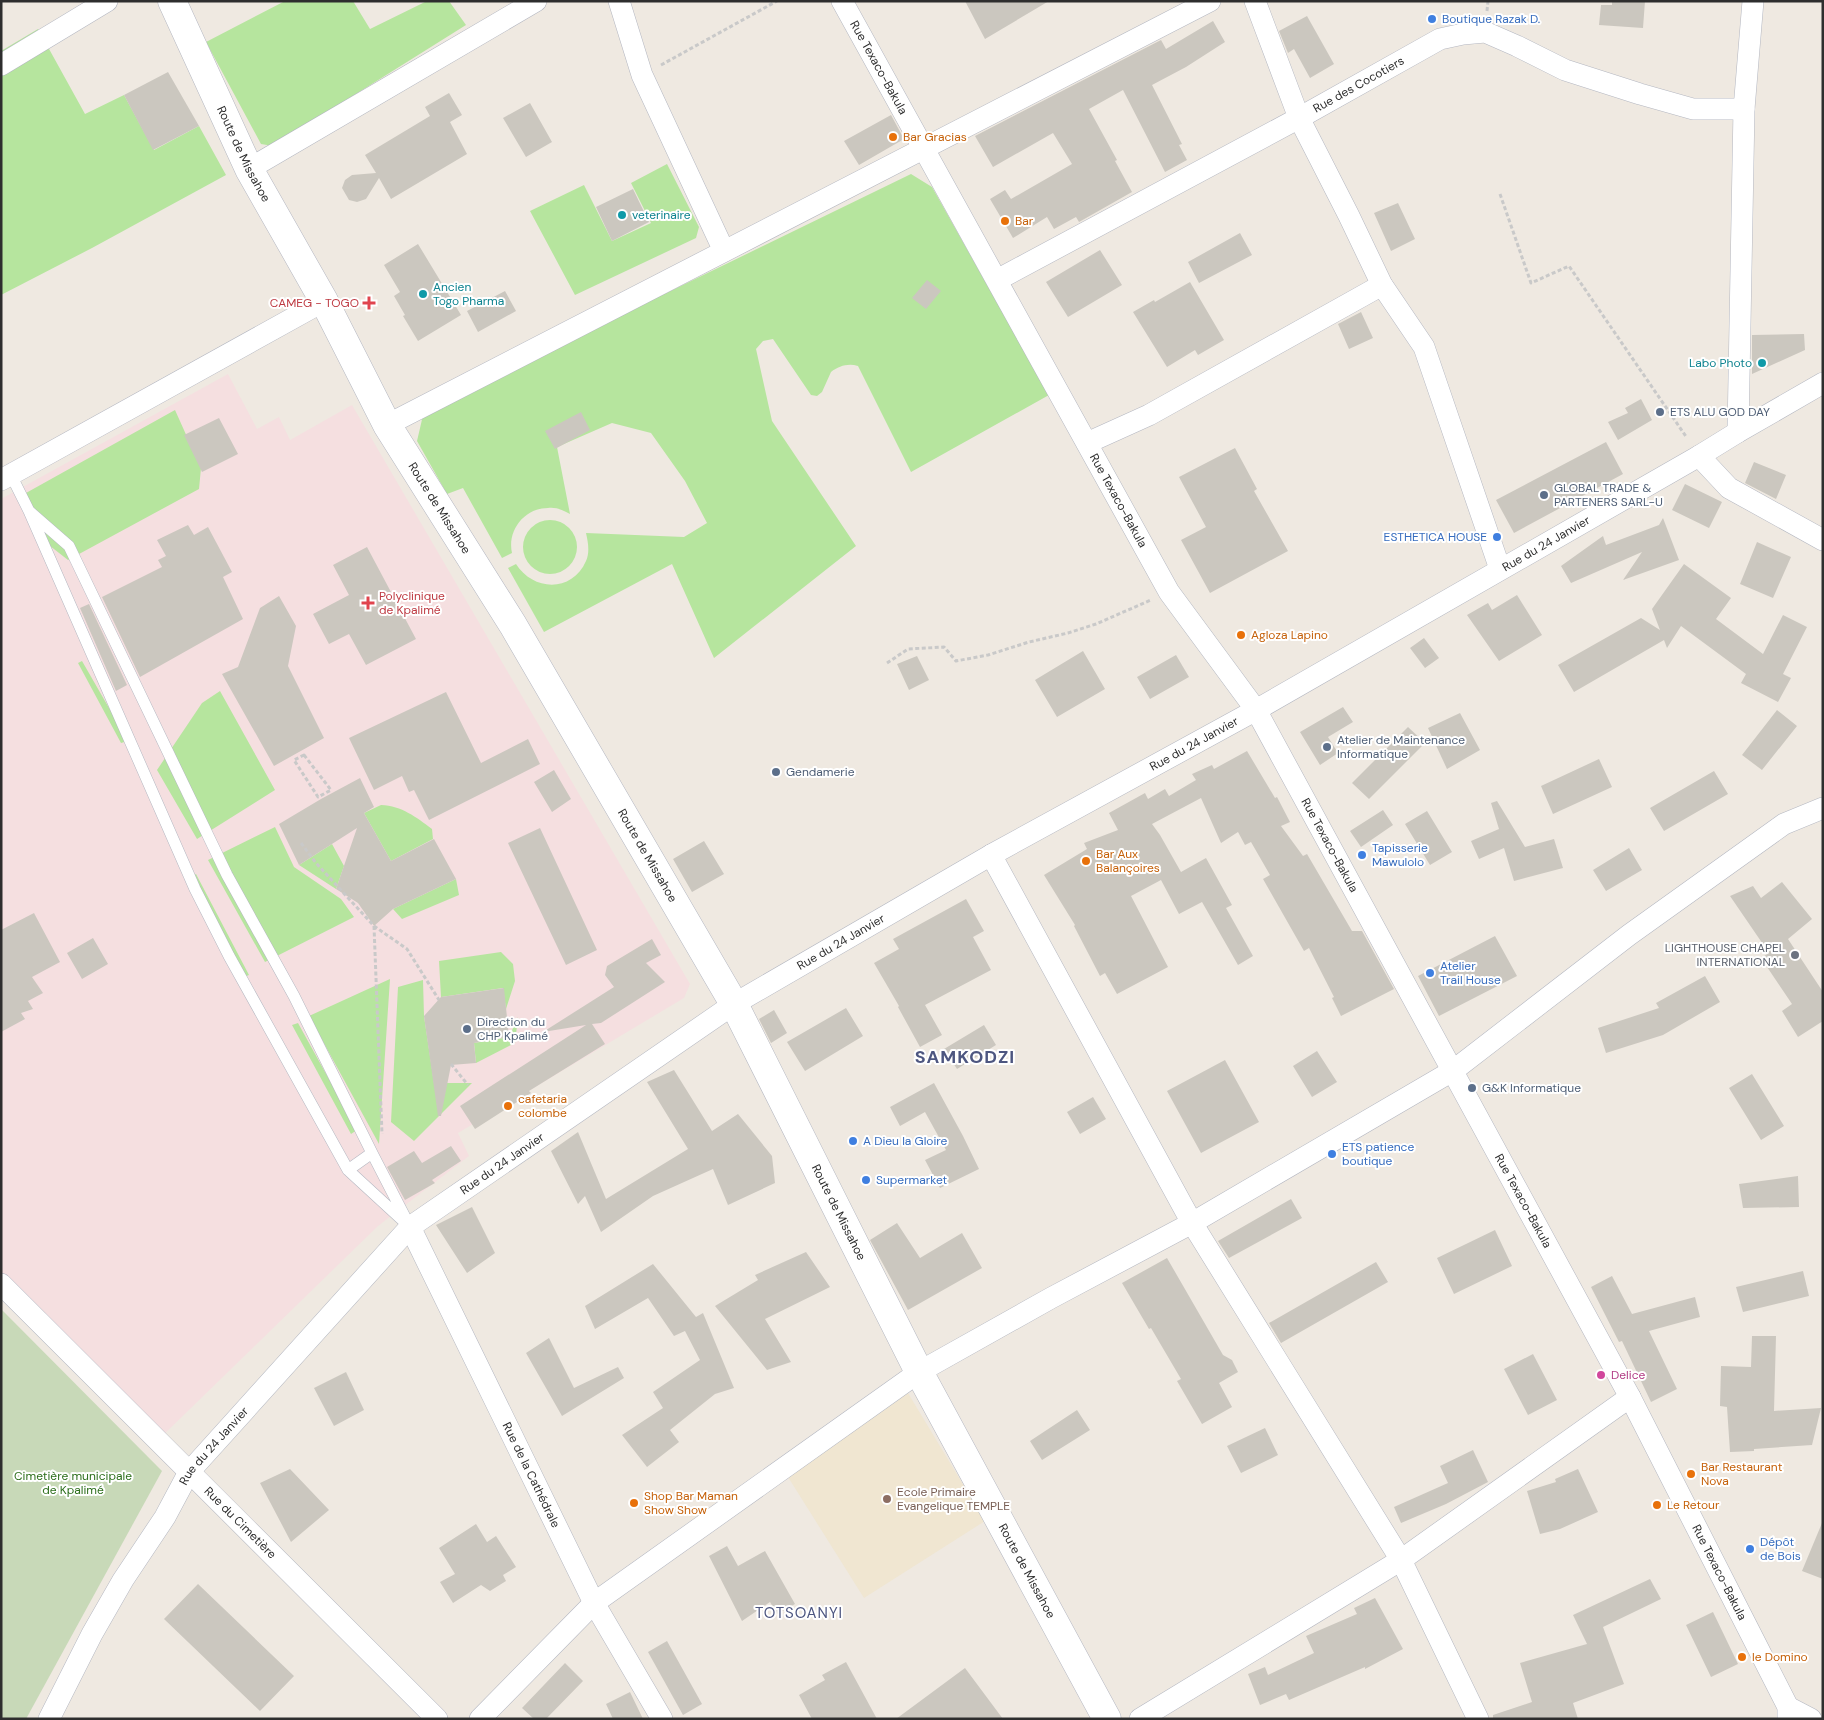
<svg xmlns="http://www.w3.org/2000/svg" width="1824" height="1720" font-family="'DM Sans',sans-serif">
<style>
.education{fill:#f0e6d1}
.medical{fill:#f5dfe0}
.green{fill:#b6e59e}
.cemetery{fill:#c8d9b8}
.building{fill:#cbc7bf}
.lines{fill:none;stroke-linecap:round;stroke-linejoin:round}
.lane-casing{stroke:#b4b7c1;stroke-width:12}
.street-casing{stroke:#b4b7c1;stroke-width:22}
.secondary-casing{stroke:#b4b7c1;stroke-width:29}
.path{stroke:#c9c9c9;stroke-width:3;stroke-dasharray:4 2.5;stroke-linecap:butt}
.lane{stroke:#fff;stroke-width:11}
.street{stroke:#fff;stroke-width:21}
.secondary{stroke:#fff;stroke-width:28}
.shop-dot{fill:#3f7fe0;stroke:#fff;stroke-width:2}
.food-dot{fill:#e8710a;stroke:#fff;stroke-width:2}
.culture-dot{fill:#0f9aa8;stroke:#fff;stroke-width:2}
.health-dot{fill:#e0444e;stroke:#fff;stroke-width:2}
.service-dot{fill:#5c6f8a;stroke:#fff;stroke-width:2}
.worship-dot{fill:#6b7280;stroke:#fff;stroke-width:2}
.hotel-dot{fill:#d1479c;stroke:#fff;stroke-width:2}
.education-dot{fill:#8d6e63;stroke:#fff;stroke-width:2}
.labels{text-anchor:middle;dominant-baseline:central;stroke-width:4;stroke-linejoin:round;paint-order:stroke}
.shop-label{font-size:12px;fill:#366cbe;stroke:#fff;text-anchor:start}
.street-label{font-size:12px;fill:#2e2e2e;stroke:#fff}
.food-label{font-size:12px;fill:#c56008;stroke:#fff;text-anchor:start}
.culture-label{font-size:12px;fill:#0d838f;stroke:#fff;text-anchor:start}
.health-label{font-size:12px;fill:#be3a42;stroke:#fff;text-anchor:end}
.service-label{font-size:12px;fill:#4e5e75;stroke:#fff;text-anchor:start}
.worship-label{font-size:12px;fill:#5b616d;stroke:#fff;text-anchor:end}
.hotel-label{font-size:12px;fill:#b23c85;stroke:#fff;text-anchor:start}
.park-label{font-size:12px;fill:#2c6e1b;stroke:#fff}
.education-label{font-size:12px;fill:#785e54;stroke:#fff;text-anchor:start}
.quarter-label{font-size:15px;letter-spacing:1px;fill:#4d5680;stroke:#fff}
.district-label{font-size:18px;font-weight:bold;letter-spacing:1px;fill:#4d5680;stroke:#fff}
</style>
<rect width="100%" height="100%" fill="#efe9e1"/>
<!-- education -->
<path class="education" d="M908 1393 985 1521 864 1598 788 1477Z"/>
<!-- medical -->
<path class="medical" d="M228 374 257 429 279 417 290 440 352 405 690 984 684 998 458 1133 469 1156 378 1226 154 1444 1 1278V499Z"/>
<!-- green -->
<path class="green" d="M285 1H353L370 29 427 1H449L466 25 273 146 261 144 206 42Z
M38 29 85 114 124 95 154 150 199 126 226 175 92 248 1 295V51Z
M667 164 699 227 696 238 575 295 530 211 584 185 612 241 651 223 631 183Z
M911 174 932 187 1049 395 911 472 858 366C848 363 839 366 831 372L822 392 817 396 811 395 773 339 763 341 756 349 772 421 856 546 714 658 672 564 544 632 508 568 516 564C533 591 572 593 586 561 590 552 588 542 586 533L684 537 707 523 685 481 651 433 612 423 557 447 570 514C563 510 556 507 548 508 524 508 507 531 512 553L502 558 463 488 447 494 417 441 424 411Z
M175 410 201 468 199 489 68 560 36 535 17 498Z
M523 547a27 27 0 1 1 54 0a27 27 0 1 1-54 0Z
M82 661 128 741 121 743 78 663Z
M220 691 275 790 197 839 157 770 202 703Z
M381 805C402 806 416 817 432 829L433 839 391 861 364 813Z
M275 827 294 867 341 899 354 917 265 962 208 860Z
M332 844 344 866 336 889 299 865Z
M196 874 249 975 244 977 191 877Z
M456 879 459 895 402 919 393 909Z
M501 952 513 964 515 981 506 1009 503 988 441 997 439 961Z
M390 979 379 1144 309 1016Z
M423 980 424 1016 434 1083H472L414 1141 391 1122 398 987Z
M518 1017 515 1043 476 1063 474 1043 509 1037Z
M298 1023 357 1130 351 1134 292 1025Z"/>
<!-- cemetery -->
<path class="cemetery" d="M1 1309 162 1471 26 1719H1Z"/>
<!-- building -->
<path class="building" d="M965 1H1049L985 39Z
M1612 1H1645L1643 28 1599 25 1601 5H1612Z
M1307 16 1334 64 1310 78 1294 49 1288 53 1279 31Z
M1213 21 1225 42 1186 67 1152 85 1182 144 1179 145 1187 160 1165 172 1123 90 1089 109 1117 160 1115 161 1132 192 1079 222 1076 217 1054 229 1047 217 1013 238 990 199 1005 190 1011 199 1072 164 1053 133 993 167 975 136 1161 40 1166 49Z
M168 72 199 126 153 150 124 95Z
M449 93 462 115 450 122 467 154 391 199 379 178 366 199 357 202 349 200 342 188 345 180 352 175 376 173 365 155 430 116 425 107Z
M530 103 552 142 526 157 503 118Z
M891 115 904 139 859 165 844 141Z
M633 189 649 222 612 241 596 207Z
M1398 203 1415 239 1391 251 1374 213Z
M1240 233 1252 255 1199 283 1188 262Z
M418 244 461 315 418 341 403 316 405 315 394 296 400 292 384 265Z
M1100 250 1122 285 1068 317 1046 282Z
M927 280 941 291 926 309 912 298Z
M1190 282 1224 340 1198 355 1195 350 1167 367 1133 312 1154 300 1155 302Z
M505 291 516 311 478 332 467 311Z
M1361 312 1373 338 1349 349 1338 324Z
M1804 334 1805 350 1752 374V335Z
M1641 399 1652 420 1618 440 1608 422 1628 413 1625 408Z
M581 412 590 430 555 449 545 431Z
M219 418 238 454 202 472 184 435Z
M1606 442 1623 474 1514 533 1496 500Z
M1235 448 1257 489 1254 491 1288 551 1210 593 1181 540 1206 527 1179 477Z
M1754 462 1786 475 1776 499 1745 483Z
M1685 484 1722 502 1709 528 1672 510Z
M1663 518 1679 560 1623 580 1642 552 1571 583 1561 566 1603 536 1606 545 1659 525Z
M188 525 194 535 208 527 232 572 223 577 243 619 140 677 102 597 162 567 158 560 166 556 157 540Z
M1757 542 1791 557 1773 598 1740 584Z
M367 547 416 639 366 665 349 634 329 644 313 614 349 595 333 565Z
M1684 564 1731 598 1716 619 1763 654 1783 615 1807 627 1783 674 1791 678 1778 702 1741 683 1746 674 1681 626 1667 648 1664 640 1574 692 1558 665 1641 618 1660 630 1652 609Z
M1517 595 1542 635 1499 661 1467 615 1488 603 1492 610Z
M279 596 296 626 288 666 324 738 274 766 222 674 238 667 260 608Z
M89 604 127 685 116 691 80 608Z
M1424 638 1439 658 1425 668 1410 648Z
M1083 651 1105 689 1057 717 1035 680Z
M1176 655 1189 677 1150 699 1137 677Z
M917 656 929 680 909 690 897 664Z
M446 692 481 763 528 739 540 764 429 820 414 790 409 792 402 776 374 790 349 738Z
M1343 707 1353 722 1328 737 1338 753 1320 765 1300 732Z
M1777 710 1797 726 1762 770 1742 755Z
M1460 713 1480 750 1447 769 1428 728Z
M1408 727 1425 743 1369 799 1352 783Z
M1247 751 1275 798 1277 797 1290 822 1281 826 1303 856 1307 854 1352 931H1362L1394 989 1341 1016 1332 998 1334 997 1309 948 1304 951 1263 879 1270 875 1251 842 1245 845 1238 832 1221 843 1201 798 1152 824 1160 835 1181 872 1206 858 1232 905 1226 908 1253 956 1238 965 1202 902 1179 914 1161 880 1131 896 1168 967 1117 994 1105 973 1100 976 1074 926 1075 925 1044 875 1087 849 1084 843 1118 830 1109 813 1145 793 1148 799 1165 789 1169 796 1196 780 1192 774 1212 765 1214 769Z
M1599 759 1612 787 1553 814 1541 786Z
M554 770 571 799 552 812 534 782Z
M1714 771 1728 794 1664 831 1650 808Z
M360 778 374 807 364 813 391 861 434 839 456 879 393 909 374 926 358 903 336 889 357 828 299 865 279 824 321 799Z
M1497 801 1525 847 1554 839 1563 868 1514 881 1504 848 1479 859 1471 841 1499 829 1491 803Z
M1383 810 1393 825 1361 847 1350 831Z
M1427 811 1452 852 1430 865 1405 824Z
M540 828 597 950 566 965 508 843Z
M704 841 724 874 692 892 673 859Z
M1629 848 1642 870 1606 891 1593 870Z
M1782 882 1812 919 1788 939 1823 992V1021L1798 1037 1782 1011 1792 1004 1761 958 1769 953 1730 896 1753 886 1761 898Z
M966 899 984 931 973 937 991 970 925 1005 942 1035 920 1047 898 1007 899 1006 874 963 899 949 893 939Z
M34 913 60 962 32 977 43 993 28 1001 33 1009 21 1013 25 1019 1 1032V930Z
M1495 936 1517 976 1439 1016 1418 976Z
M93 938 108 964 82 979 67 953Z
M652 939 661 955 646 963 665 982 601 1023 592 1024 605 1044 529 1091 531 1093 475 1129 460 1106 586 1025 543 1032 614 987 605 975 607 966Z
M1705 976 1720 1002 1663 1035 1606 1053 1598 1028 1659 1008 1656 1003Z
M504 988 509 1037 474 1043 476 1063 451 1065 441 1116H438L424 1016 441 997Z
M846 1008 863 1036 805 1071 787 1042Z
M774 1010 787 1033 771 1043 759 1019Z
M984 1025 996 1045 957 1069 944 1049Z
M1317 1051 1337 1082 1312 1097 1293 1066Z
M1225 1060 1259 1122 1201 1153 1167 1091Z
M674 1070 712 1131 738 1114 772 1156 775 1183 728 1205 713 1169 653 1196 601 1232 585 1196 578 1204 551 1151 578 1132 606 1199 688 1149 647 1082Z
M1752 1074 1784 1126 1761 1140 1729 1088Z
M934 1083 963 1136 979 1169 940 1188 925 1160 946 1150 925 1112 900 1126 890 1107Z
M1093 1097 1106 1119 1080 1134 1067 1112Z
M451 1146 461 1161 432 1180 435 1183 405 1200 387 1167 414 1151 422 1163Z
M1798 1176 1799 1207 1743 1208 1739 1184Z
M1291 1199 1302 1218 1229 1258 1218 1241Z
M472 1207 495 1253 467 1273 436 1225Z
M897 1223 920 1258 962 1233 982 1268 908 1310 870 1240Z
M1495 1230 1512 1266 1454 1294 1437 1258Z
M806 1252 830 1287 765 1319 791 1362 767 1370 715 1306 758 1280 755 1275Z
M1167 1258 1223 1355 1232 1360 1238 1372 1219 1383 1232 1407 1202 1424 1177 1381 1181 1379 1151 1328 1149 1329 1122 1283Z
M1376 1262 1388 1282 1281 1343 1269 1323Z
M653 1264 696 1317 703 1313 734 1388 715 1394 670 1430 679 1442 647 1467 622 1435 663 1408 653 1392 700 1360 685 1331 674 1336 648 1298 595 1329 585 1306Z
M1803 1271 1809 1296 1743 1312 1736 1287Z
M1612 1276 1632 1314 1695 1297 1700 1317 1649 1331 1677 1389 1651 1402 1622 1341 1619 1342 1591 1287Z
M1752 1336H1776L1774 1411 1821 1408 1812 1445 1754 1449V1451L1730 1452 1727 1407 1720 1406 1721 1366 1751 1367Z
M549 1338 574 1388 618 1367 624 1378 562 1416 526 1353Z
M1533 1354 1557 1400 1528 1415 1504 1369Z
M346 1372 364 1410 334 1426 314 1388Z
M1077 1410 1090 1430 1042 1460 1030 1441Z
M1265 1428 1278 1455 1241 1473 1227 1446Z
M1473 1450 1488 1482 1446 1504 1401 1523 1394 1507 1448 1483 1440 1466Z
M290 1469 329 1510 291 1542 260 1483Z
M1578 1469 1598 1512 1560 1529 1540 1534 1527 1491 1556 1482 1555 1479Z
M1822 1523H1823V1579L1802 1571Z
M476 1524 487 1542 496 1536 516 1567 503 1575 506 1581 490 1591 481 1585 453 1603 440 1582 455 1574 439 1548Z
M727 1546 738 1566 765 1551 795 1604 777 1614 770 1602 742 1621 709 1556Z
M1650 1579 1661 1599 1603 1627 1624 1684 1573 1703 1578 1719H1493V1715L1532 1702 1520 1663 1587 1644 1573 1615Z
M198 1584 294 1676 260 1711 164 1619Z
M1375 1598 1403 1649 1365 1669V1667L1289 1700 1286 1694 1260 1705 1248 1674 1265 1667 1268 1675 1314 1653 1306 1636 1357 1614 1354 1608Z
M1713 1612 1738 1664 1711 1677 1686 1625Z
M667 1641 702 1704 683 1715 648 1652Z
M846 1662 877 1719H812L799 1695 825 1680 822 1675Z
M565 1663 583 1681 546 1719H534L522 1708Z
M965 1668 1003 1719H896Z
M630 1692 643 1719H613L606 1704Z"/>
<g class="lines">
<defs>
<path id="lane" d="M11 475 29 511 69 546 227 875 294 996 372 1153 348 1170
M29 511 195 889 229 956 348 1170 410 1227
M372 1153 406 1219"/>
<g id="street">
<path d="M619 1 642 75 724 251"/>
<path id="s1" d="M842 1 1169 592 1256 710 1630 1397 1788 1707V1719"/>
<path d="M1255 1 1299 118 1349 216 1382 285 1424 347 1500 569"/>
<path d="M1 65 107 1"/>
<path d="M249 169 536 1"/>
<path id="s2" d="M997 280 1299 118 1440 39 1463 34 1485 32 1517 46 1565 70 1640 94 1693 109H1744"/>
<path d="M387 425 1210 1"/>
<path d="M1738 432 1744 109 1753 1"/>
<path d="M1087 443 1149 415 1382 285"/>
<path d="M1699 456 1729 488 1823 540"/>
<path d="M1 480 324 301"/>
<path d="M991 855 1192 1223 1401 1560 1478 1719"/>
<path id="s3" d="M410 1227 594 1603 662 1719"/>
<path id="s4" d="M1 1284 437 1719"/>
<path d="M1788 1707 1811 1719"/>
<path id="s5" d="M49 1719 92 1634 123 1580 165 1517 189 1472 410 1227 734 1004 991 855 1256 710 1699 456 1738 432 1823 383"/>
<path d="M480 1719 594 1603 919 1372 1051 1298 1192 1223 1454 1070 1629 935 1784 824 1823 808"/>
<path d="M1140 1719 1401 1560 1630 1397"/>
</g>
<g id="secondary">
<path id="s6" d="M172 1 249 169 324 301 387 425 513 625 734 1004 919 1372 1107 1719"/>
</g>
</defs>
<!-- lane casing -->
<use href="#lane" class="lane-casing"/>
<!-- street casing -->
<use href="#street" class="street-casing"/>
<!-- secondary casing -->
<use href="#secondary" class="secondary-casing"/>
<!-- path -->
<path class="path" d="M1487 11 1488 1
M661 65 777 1
M1500 194 1531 283 1569 266 1687 438
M887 663 908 649 944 647 956 661 988 655 1029 642 1068 633 1096 624 1151 600
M304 755 331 790 318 797 294 760Z
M301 843 316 863 374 926 407 949 439 1000
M374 926 382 1134
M451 1064 468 1085"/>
<!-- lane -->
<use href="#lane" class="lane"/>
<!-- street -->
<use href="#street" class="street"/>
<!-- secondary -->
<use href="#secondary" class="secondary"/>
</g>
<!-- markers -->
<g class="shop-dot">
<circle cx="1432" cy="19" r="5"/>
<circle cx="1497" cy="537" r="5"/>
<circle cx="1362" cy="855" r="5"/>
<circle cx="1430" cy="973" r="5"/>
<circle cx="853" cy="1141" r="5"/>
<circle cx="1332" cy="1154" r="5"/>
<circle cx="866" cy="1180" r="5"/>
<circle cx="1750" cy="1549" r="5"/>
</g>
<g class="food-dot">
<circle cx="893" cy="137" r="5"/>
<circle cx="1005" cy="221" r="5"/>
<circle cx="1241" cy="635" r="5"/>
<circle cx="1086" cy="861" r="5"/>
<circle cx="508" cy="1106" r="5"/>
<circle cx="1691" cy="1474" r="5"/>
<circle cx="634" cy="1503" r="5"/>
<circle cx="1657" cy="1505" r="5"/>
<circle cx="1742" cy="1657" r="5"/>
</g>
<g class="culture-dot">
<circle cx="622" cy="215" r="5"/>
<circle cx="423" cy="294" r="5"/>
<circle cx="1762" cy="363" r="5"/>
</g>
<g class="health-dot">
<path d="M366.5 295.5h5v5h5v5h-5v5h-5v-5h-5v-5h5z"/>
<path d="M365.5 595.5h5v5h5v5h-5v5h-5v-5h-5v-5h5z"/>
</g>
<g class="service-dot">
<circle cx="1660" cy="412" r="5"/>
<circle cx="1544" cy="495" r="5"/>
<circle cx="1327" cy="747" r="5"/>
<circle cx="776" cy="772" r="5"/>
<circle cx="467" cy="1029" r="5"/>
<circle cx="1472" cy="1088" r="5"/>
</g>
<circle class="worship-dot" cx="1795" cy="955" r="5"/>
<circle class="hotel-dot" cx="1601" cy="1375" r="5"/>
<circle class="education-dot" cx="887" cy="1499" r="5"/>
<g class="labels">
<!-- shop labels -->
<g class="shop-label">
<text x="1442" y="19">Boutique Razak D.</text>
<text x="1487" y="537" text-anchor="end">ESTHETICA HOUSE</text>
<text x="1372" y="848">Tapisserie<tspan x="1372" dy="14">Mawulolo</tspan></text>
<text x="1440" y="966">Atelier<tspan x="1440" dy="14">Trail House</tspan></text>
<text x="863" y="1141">A Dieu la Gloire</text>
<text x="1342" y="1147">ETS patience<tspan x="1342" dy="14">boutique</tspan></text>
<text x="876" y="1180">Supermarket</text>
<text x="1760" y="1542">Dépôt<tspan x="1760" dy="14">de Bois</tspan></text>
</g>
<!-- street labels -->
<g class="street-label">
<text stroke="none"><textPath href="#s1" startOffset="76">Rue Texaco-Bakula</textPath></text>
<text stroke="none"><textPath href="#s2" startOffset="411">Rue des Cocotiers</textPath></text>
<text stroke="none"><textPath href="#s6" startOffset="169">Route de Missahoe</textPath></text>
<text stroke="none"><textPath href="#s1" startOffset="571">Rue Texaco-Bakula</textPath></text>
<text stroke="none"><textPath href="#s6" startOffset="574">Route de Missahoe</textPath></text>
<text stroke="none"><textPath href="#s5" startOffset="1941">Rue du 24 Janvier</textPath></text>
<text stroke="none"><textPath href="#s5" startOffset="1536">Rue du 24 Janvier</textPath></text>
<text stroke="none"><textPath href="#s1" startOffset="976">Rue Texaco-Bakula</textPath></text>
<text stroke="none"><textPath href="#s6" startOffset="979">Route de Missahoe</textPath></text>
<text stroke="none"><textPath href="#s5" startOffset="1131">Rue du 24 Janvier</textPath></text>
<text stroke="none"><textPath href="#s5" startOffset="726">Rue du 24 Janvier</textPath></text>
<text stroke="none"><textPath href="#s1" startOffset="1381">Rue Texaco-Bakula</textPath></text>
<text stroke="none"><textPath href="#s6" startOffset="1384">Route de Missahoe</textPath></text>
<text stroke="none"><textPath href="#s5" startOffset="320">Rue du 24 Janvier</textPath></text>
<text stroke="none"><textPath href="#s3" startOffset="276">Rue de la Cathédrale</textPath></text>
<text stroke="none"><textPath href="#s4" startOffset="338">Rue du Cimetière</textPath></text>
<text stroke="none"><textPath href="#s6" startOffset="1789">Route de Missahoe</textPath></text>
<text stroke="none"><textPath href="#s1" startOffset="1801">Rue Texaco-Bakula</textPath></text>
</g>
<!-- food labels -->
<g class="food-label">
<text x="903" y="137">Bar Gracias</text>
<text x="1015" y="221">Bar</text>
<text x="1251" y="635">Agloza Lapino</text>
<text x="1096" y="854">Bar Aux<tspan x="1096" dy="14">Balançoires</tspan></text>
<text x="518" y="1099">cafetaria<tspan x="518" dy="14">colombe</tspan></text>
<text x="1701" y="1467">Bar Restaurant<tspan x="1701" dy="14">Nova</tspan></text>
<text x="644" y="1496">Shop Bar Maman<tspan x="644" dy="14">Show Show</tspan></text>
<text x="1667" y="1505">Le Retour</text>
<text x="1752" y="1657">le Domino</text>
</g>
<!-- culture labels -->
<g class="culture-label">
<text x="632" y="215">veterinaire</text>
<text x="433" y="287">Ancien<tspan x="433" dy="14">Togo Pharma</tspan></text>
<text x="1752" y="363" text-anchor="end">Labo Photo</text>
</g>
<!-- health labels -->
<g class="health-label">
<text x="359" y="303">CAMEG - TOGO</text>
<text x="379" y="596" text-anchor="start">Polyclinique<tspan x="379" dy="14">de Kpalimé</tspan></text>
</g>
<!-- service labels -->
<g class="service-label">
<text x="1670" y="412">ETS ALU GOD DAY</text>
<text x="1554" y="488">GLOBAL TRADE &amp;<tspan x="1554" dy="14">PARTENERS SARL-U</tspan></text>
<text x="1337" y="740">Atelier de Maintenance<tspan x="1337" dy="14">Informatique</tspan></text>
<text x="786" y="772">Gendamerie</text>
<text x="477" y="1022">Direction du<tspan x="477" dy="14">CHP Kpalimé</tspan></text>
<text x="1482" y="1088">G&amp;K Informatique</text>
</g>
<!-- worship labels -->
<g class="worship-label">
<text x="1785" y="948">LIGHTHOUSE CHAPEL<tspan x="1785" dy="14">INTERNATIONAL</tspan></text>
</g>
<!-- hotel labels -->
<g class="hotel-label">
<text x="1611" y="1375">Delice</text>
</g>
<!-- park labels -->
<g class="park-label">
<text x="73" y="1476">Cimetière municipale<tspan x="73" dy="14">de Kpalimé</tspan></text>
</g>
<!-- education labels -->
<g class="education-label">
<text x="897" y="1492">Ecole Primaire<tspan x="897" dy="14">Evangelique TEMPLE</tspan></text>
</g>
<!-- quarter labels -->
<g class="quarter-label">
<text x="799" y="1613">TOTSOANYI</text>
</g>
<!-- district labels -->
<g class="district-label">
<text x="965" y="1057">SAMKODZI</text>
</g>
</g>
<!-- border -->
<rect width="1824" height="1720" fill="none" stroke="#2e2e2e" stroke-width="5"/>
</svg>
